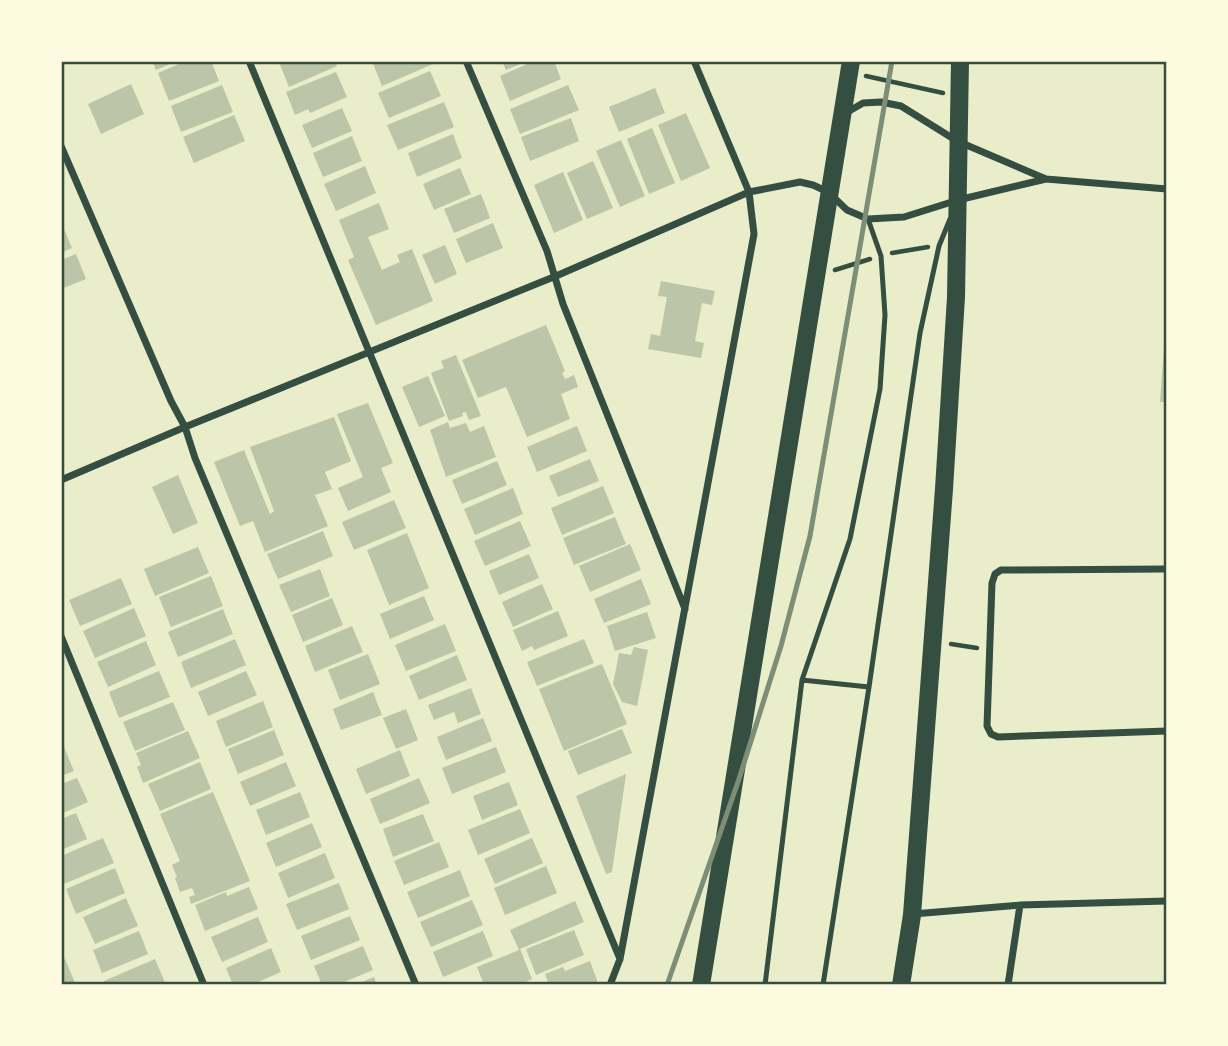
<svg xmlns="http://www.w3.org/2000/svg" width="1228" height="1046" font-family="'Source Serif 4',serif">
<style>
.building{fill:#bcc5a7}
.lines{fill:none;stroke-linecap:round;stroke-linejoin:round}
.path{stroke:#344e41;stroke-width:4.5}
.service{stroke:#344e41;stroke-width:5}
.minor{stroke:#344e41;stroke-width:7}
.primary{stroke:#344e41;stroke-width:18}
.rail{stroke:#7c8e77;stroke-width:5}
.neatline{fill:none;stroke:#344e41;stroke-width:2.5}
</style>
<rect width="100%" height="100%" fill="#e9edc9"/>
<!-- building -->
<path class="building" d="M152 61H177L156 70Z
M186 61H211L219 81 169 101 158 73Z
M281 61H335L337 66 289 87 279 62Z
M372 61H440L382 86Z
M502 61H527L506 70Z
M534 61H554L561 79 510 101 500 76Z
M430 71 441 96 389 118 378 93Z
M336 72 347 97 310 113 308 109 295 115 286 92Z
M131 84 144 114 101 134 88 104Z
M222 85 233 112 181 132 171 106Z
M568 85 579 110 520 134 510 109Z
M655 88 665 113 619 132 609 107Z
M444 102 454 127 398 150 387 125Z
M342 108 352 131 312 148 302 125Z
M686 113 710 168 681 181 658 125Z
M234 115 245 141 194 163 183 137Z
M571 118 579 141 530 161 521 137Z
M652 128 675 183 649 194 627 139Z
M453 134 462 158 417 177 408 153Z
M352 136 362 161 323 177 313 153Z
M621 140 645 196 620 207 596 151Z
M593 161 613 208 587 219 567 173Z
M365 166 376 193 336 211 324 184Z
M460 168 471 194 434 210 423 184Z
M563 172 583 220 554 233 534 185Z
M481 194 490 218 454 233 444 209Z
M379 203 389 229 368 237 382 270 400 262 397 255 412 249 433 301 376 325 348 260 354 257 339 220Z
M61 222 72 248 61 253Z
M493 223 503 248 466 263 456 239Z
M445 245 457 274 435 284 422 255Z
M76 254 86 279 61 289V260Z
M661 281 715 291 712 305 702 303 695 341 704 343 701 358 648 349 651 334 660 336 667 297 658 296Z
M546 325 565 371 562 373 565 379 574 375 578 387 561 394 570 419 527 437 506 387 478 398 462 360Z
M1165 335H1167V402H1160Z
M456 355 481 416 469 420 466 412 462 413 463 416 449 421 431 373 444 368 441 361Z
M428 376 445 416 419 427 402 387Z
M368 403 393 463 381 468 391 492 348 511 338 488 363 477 337 414Z
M334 417 351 461 325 472 332 489 315 495 328 526 265 552 253 521 240 526 214 462 244 450 270 514 274 511 250 447Z
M448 422 450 428 466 423 470 432 484 426 496 457 446 477 430 430Z
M577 426 587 451 537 472 527 447Z
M590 459 599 481 558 497 549 476Z
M497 461 507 485 462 504 452 480Z
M178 475 198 523 173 534 152 487Z
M603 486 614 513 562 535 551 508Z
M513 488 523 514 475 535 464 509Z
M394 500 406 528 354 550 342 522Z
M615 517 626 544 574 565 563 538Z
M520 521 531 546 485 566 474 541Z
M323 531 333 556 278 579 267 554Z
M407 533 429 588 389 605 367 550Z
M630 544 641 570 590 592 579 566Z
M198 547 209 573 155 596 144 569Z
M529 554 539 578 499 595 489 571Z
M320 569 330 596 291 612 279 585Z
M211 576 223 606 171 627 159 597Z
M121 578 132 604 80 626 69 600Z
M641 579 651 604 604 623 594 599Z
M542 584 553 609 513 627 502 602Z
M424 596 434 620 390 639 380 614Z
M332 598 343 625 303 642 292 615Z
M134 608 146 636 95 658 83 631Z
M223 609 233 634 178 657 168 632Z
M558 611 568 636 534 650 532 646 522 651 513 630Z
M647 612 656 638 615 651 607 626Z
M445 624 456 651 406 671 395 645Z
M352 626 363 652 315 672 305 646Z
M235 639 246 665 191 688 181 662Z
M584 639 594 663 537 686 527 662Z
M146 641 156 665 108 687 97 662Z
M634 647 648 650 637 706 622 702 613 684 619 653 631 655Z
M368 654 380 684 340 700 328 670Z
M457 655 467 680 419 700 409 676Z
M602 664 627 724 564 751 539 689Z
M159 671 170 697 119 718 109 692Z
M246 671 257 695 208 716 198 692Z
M471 688 481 714 458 723 454 712 434 720 428 705Z
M373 692 382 715 341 730 333 709Z
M263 701 273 727 226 747 216 721Z
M173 702 185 730 135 751 123 722Z
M406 709 418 740 396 749 383 718Z
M483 718 492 741 446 760 437 737Z
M622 729 632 753 578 775 568 751Z
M274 730 284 755 238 774 228 749Z
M188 731 200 758 143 783 137 767 141 765 136 753Z
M61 740 74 771 61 776Z
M496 747 506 772 452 794 442 768Z
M400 750 410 776 366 794 356 769Z
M200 762 211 789 160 811 148 784Z
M286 762 296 786 250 806 240 782Z
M626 774 612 872 606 874 576 796Z
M77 778 88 802 61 814V784Z
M419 778 430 803 380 824 370 799Z
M509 782 518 805 482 820 473 796Z
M213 792 250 881 191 904 189 897 195 895 192 888 180 892 175 878 177 877 172 865 180 861 160 814Z
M300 792 310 817 266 835 256 810Z
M520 809 530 833 478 855 468 830Z
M76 813 87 839 61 850V819Z
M423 814 434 841 393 857 383 829Z
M312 823 322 847 276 867 266 843Z
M103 838 114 863 64 884 61 878V856Z
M532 838 543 863 495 884 484 859Z
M439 842 449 867 404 885 394 861Z
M325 853 335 878 288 898 278 873Z
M546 866 557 893 505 915 494 888Z
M115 868 125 893 76 914 66 889Z
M460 870 470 896 418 918 407 892Z
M339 883 349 909 297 930 286 904Z
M249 887 258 909 205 931 195 905 226 892 227 896Z
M126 898 138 926 95 944 83 917Z
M472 900 483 925 431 947 420 922Z
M575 901 584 922 520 949 532 979 519 985H484L477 967 519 950 510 930Z
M350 916 360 940 311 960 301 936Z
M258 917 268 942 222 962 211 937Z
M574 930 584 955 536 975 526 949Z
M139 931 148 954 102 973 93 950Z
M483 931 493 956 443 977 433 952Z
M363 946 373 970 337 985H322L314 966Z
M271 948 281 972 251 985H233L226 968Z
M65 959 76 985H61V961Z
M155 959 166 985H105L104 981Z
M590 961 598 983 549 985 545 974 563 967 565 971Z
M374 977 377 985H354Z"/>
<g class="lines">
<!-- path -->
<path class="path" d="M866 76 943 93
M892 253 928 247
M835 270 870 259
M951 644 977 648"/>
<!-- service -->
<path class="service" d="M802 680 869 687
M765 985 802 680 850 539 880 389 885 315 881 256 868 219
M823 985 869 687 920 333 939 246 950 219"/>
<!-- minor -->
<path class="minor" d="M249 61 620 959
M466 61 547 251 563 304 685 609
M844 114 863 103 881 102 901 106 957 141 1046 179
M61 146 171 401 185 427 195 458 416 985
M61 480 185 427 556 276 749 192 800 182 813 185 828 192 847 210 868 219 904 217 958 200 1046 179 1167 189
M1167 569 1001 570 995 574 992 583 987 726 991 734 998 737 1167 731
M61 636 204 985
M913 914 1020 905 1167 901
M610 985 620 959 754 234 749 192 694 61
M1008 985 1020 905"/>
<!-- primary -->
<path class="primary" d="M701 985 851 61
M901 985 912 915 944 489 956 297 960 61"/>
<!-- rail -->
<path class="rail" d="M667 985 739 779 781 646 810 536 892 61"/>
</g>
<!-- border -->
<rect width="1228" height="1046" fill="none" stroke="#fefae0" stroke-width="126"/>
<rect x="63" y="63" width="1102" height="920" class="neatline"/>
</svg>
